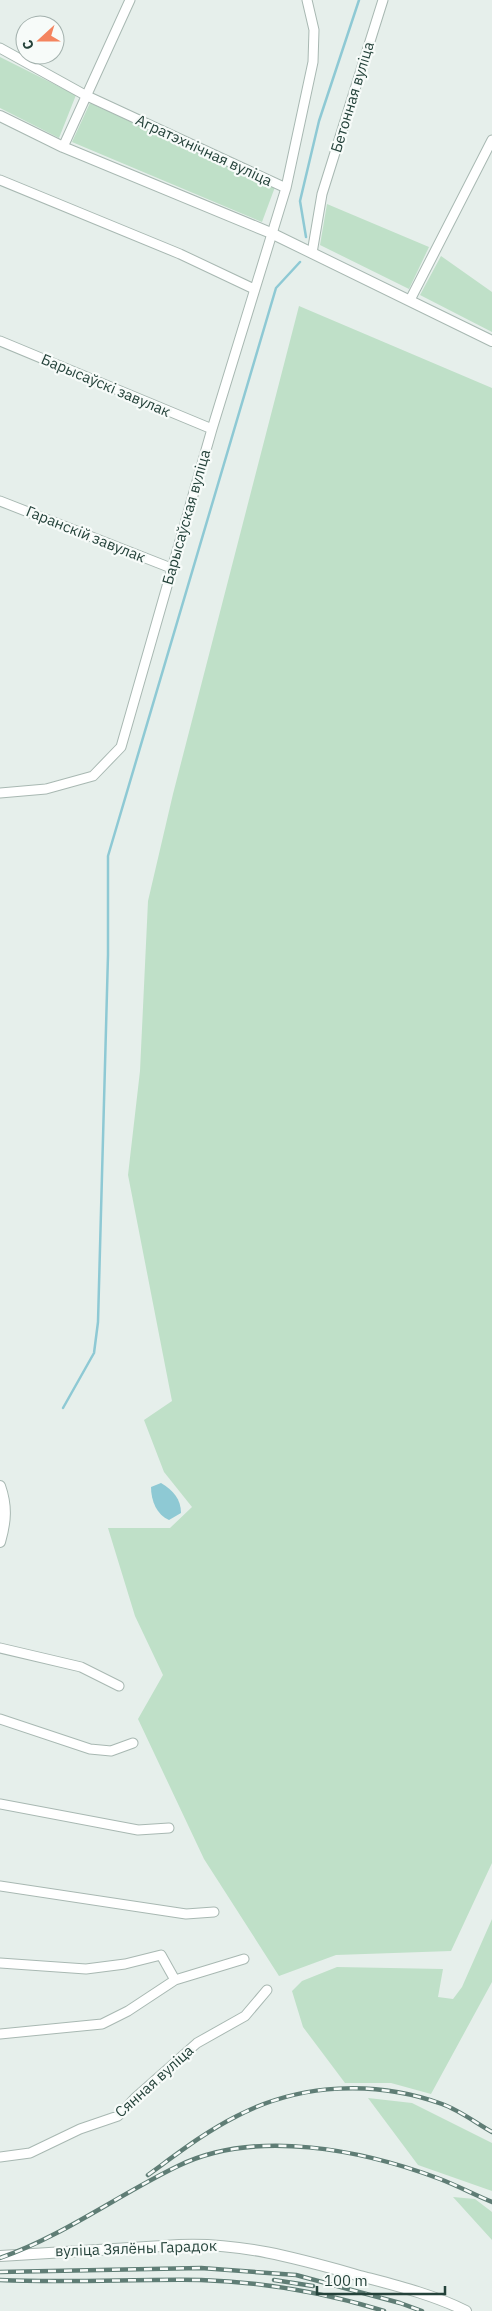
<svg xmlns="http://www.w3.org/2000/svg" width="492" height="2311" font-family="'IBM Plex Sans',sans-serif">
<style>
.green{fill:#bfe0c8}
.water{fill:#8ec9d4}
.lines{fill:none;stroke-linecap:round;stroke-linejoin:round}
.stream{stroke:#8ec9d4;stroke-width:2.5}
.minor-casing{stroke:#a8b8b2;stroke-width:11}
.tertiary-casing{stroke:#a8b8b2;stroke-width:12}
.minor{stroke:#fff;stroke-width:9}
.tertiary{stroke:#fff;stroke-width:10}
.rail-casing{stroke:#5f7d75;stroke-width:4.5}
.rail{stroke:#f7fbf9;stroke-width:2.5;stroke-dasharray:8;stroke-linecap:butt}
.labels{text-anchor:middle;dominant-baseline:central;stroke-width:4.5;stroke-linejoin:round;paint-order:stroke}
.street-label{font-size:15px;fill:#24423a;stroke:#f7fbf9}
</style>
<rect width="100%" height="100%" fill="#e6efeb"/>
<!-- green -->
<path class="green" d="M0 57 76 95 59 138 0 108Z
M90 103 275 187 262 222 72 142Z
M327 204 429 247 409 289 320 245Z
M441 256 492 292V332L420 295Z
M299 306 492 388V1863L451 1951 336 1955 279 1976 204 1859 138 1719 163 1675 135 1616 108 1528H170L192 1507 164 1472 144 1420 172 1401 128 1175 140 1071 148 901 173 794Z
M492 1919V1982L431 2094 391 2083H345L303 2027 292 1991 302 1981 337 1967 443 1969 438 1997 453 1999 462 1987Z
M368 2098 412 2103 492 2143V2191L418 2165Z
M453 2197 475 2199 492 2212V2240Z"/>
<!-- water -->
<path class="water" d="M161 1483C173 1490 181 1499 181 1513L169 1520C157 1515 151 1501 151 1487Z"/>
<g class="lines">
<!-- stream -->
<path class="stream" d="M306 237 300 201 319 121 359 0
M63 1408 94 1353 98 1322 108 955V856L276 288 300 262"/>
<defs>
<path id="minor" d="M0 48 85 95 286 188
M63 147 130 0
M0 180 180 254 254 289
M312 253 322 194 383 0
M410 300 492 140
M0 341 212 429
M0 501 171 568
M0 793 46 789 93 776 121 747 212 429 286 188 313 62 314 30 307 0
M0 1648 81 1667 119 1686
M0 1719 90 1749 111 1751 133 1743
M0 1804 138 1830 169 1828
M0 1886 186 1914 214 1912
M0 1963 86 1969 125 1964 161 1955 175 1980
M0 2034 102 2024 128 2011 175 1980 244 1959
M0 2157 30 2153 80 2129 118 2116 136 2097 197 2043 245 2016 267 1990"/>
<path id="tertiary" d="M0 116 63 147 271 233 492 341
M0 1486C7 1506 6 1521 0 1542
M0 2256 179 2245C243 2242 303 2260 364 2277 398 2286 434 2295 466 2311"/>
</defs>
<!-- minor casing -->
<use href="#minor" class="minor-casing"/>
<!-- tertiary casing -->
<use href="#tertiary" class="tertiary-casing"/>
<!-- minor -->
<use href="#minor" class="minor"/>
<!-- tertiary -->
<use href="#tertiary" class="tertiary"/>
<defs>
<path id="rail" d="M148 2175C177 2154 205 2132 237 2116 300 2083 376 2080 442 2104 459 2110 476 2123 492 2132
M0 2258C63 2236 118 2195 178 2166 255 2128 363 2150 440 2179 458 2186 475 2195 492 2202
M0 2272 201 2268 296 2275 400 2303 422 2311
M0 2280C67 2283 134 2279 201 2280 262 2282 326 2293 384 2311
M274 2280 313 2286"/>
</defs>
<!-- rail casing -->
<use href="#rail" class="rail-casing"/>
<!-- rail -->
<use href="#rail" class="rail"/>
</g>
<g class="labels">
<!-- street labels -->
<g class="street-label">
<text transform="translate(352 97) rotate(-73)">Бетонная вуліца</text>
<text transform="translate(204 150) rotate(25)">Агратэхнічная вуліца</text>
<text transform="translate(106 385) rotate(23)">Барысаўскі завулак</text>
<text transform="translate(186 517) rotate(-74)">Барысаўская вуліца</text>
<text transform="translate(86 534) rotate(22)">Гаранскій завулак</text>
<text transform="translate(154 2081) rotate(-42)">Сянная вуліца</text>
<text transform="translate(136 2248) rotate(-2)">вуліца Зялёны Гарадок</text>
</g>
</g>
<!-- north arrow -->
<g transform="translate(40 40) rotate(249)"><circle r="24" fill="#f7fbf9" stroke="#a3b1ad"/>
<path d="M0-4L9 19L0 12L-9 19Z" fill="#f4845f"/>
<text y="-8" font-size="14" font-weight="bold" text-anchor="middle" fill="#24423a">С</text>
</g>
<!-- scale -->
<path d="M317 2286v8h128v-8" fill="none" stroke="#24423a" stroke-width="2.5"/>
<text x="324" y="2286" font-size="15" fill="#24423a" stroke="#f7fbf9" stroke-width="4" paint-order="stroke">100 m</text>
</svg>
